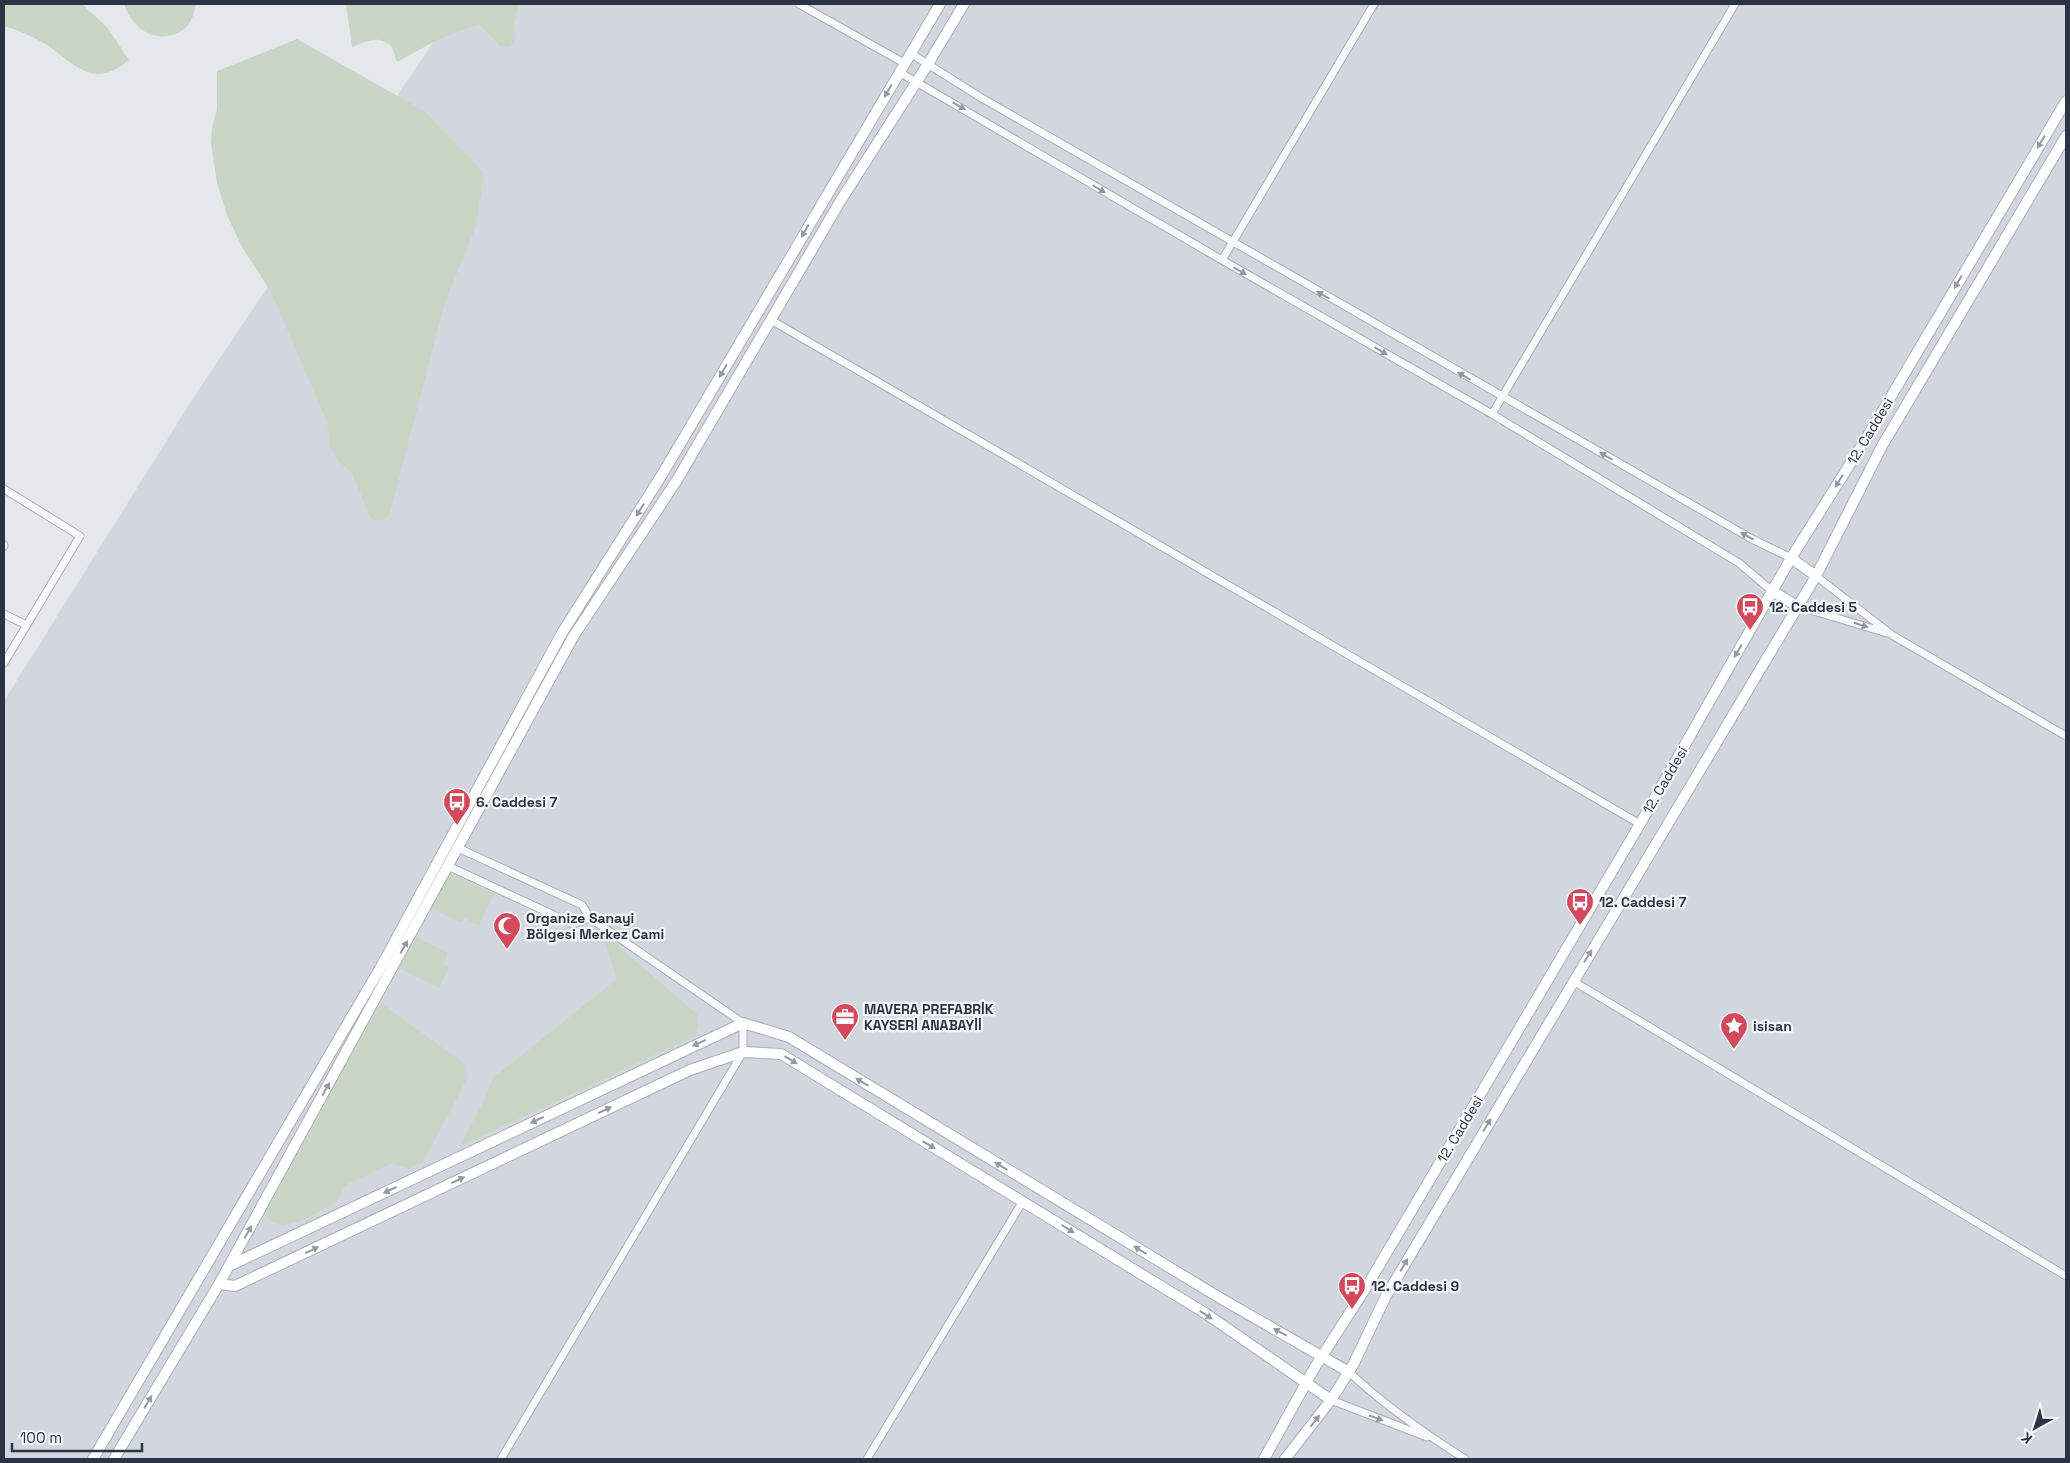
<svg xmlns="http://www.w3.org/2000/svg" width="2070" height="1463" font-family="'Space Grotesk',sans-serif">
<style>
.built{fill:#d2d6de}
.green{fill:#c9d6c5}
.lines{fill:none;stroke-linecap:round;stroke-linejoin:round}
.street-casing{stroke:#a9aeb7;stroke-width:9}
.secondary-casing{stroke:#a9aeb7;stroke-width:12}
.street{stroke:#f7f8fa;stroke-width:7}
.secondary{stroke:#fff;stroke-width:10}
.oneway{fill:#959aa2}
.oneway2{fill:#9196a0}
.labels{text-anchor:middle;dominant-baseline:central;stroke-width:4.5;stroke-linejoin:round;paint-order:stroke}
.street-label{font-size:14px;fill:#2b3445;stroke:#f4f6f9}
.poi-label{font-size:14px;font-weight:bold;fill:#2b3445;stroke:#f4f6f9;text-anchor:start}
</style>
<rect width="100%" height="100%" fill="#e4e7ec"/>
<!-- built -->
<path class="built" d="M459 4H2066V1459H4V701L197 392Z"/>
<!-- green -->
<path class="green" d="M4 4H82L107 27 129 60C93 90 76 65 47 45 33 37 19 30 4 26Z
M124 4H196C195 10 193 17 190 22 187 28 180 32 175 34 150 43 131 25 124 4Z
M346 4H519L514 24 515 41 509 47 500 46 479 24 439 39 397 62 392 47C379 34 367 41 352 47Z
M297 39 424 111 484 173 476 226 444 305 390 513C386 520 379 522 371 519L352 473 338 461 330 447 327 422 271 292 242 247 227 215 217 183 211 143 212 127 217 110V71Z
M449 872 494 894 479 925 464 918 461 923 431 908Z
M596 927 697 1014 698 1026 695 1036 459 1147 484 1101 493 1078 617 979 605 943 592 933 593 928Z
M413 936 448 953 443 964 449 968 439 988 398 968Z
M381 1003 466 1065 467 1079 423 1162 408 1169 392 1163 348 1184 343 1188 337 1202C316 1212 277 1242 264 1211L350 1053Z"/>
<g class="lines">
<defs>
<path id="street" d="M799 4 904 63
M910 53 980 97 1752 539 1791 558
M899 72 1222 260 1492 414 1739 563 1772 591
M1222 260 1374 4
M771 320 1640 824
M1492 414 1735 4
M4 489 80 536 4 663
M4 546V545
M1816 576 1892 635 2066 736
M1797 606 1887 633
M4 614 26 625
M458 848 582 905 590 918 743 1023V1052L501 1459
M448 866 573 924 590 918
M1573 981 2066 1276
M1349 1372C1384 1405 1424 1433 1465 1459
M1331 1400 1427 1437
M867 1459 1023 1201"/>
<path id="secondary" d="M1791 558 1816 576
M1772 591 1797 606
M229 1266 743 1023 789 1037 1220 1298 1349 1372
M219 1284 235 1286 690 1070 743 1052 781 1054 1205 1313 1331 1400
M93 1459 382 965 562 633 663 473 940 4
M114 1459 219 1284 573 637 677 480 841 200 928 64 964 4
M1264 1459 1315 1367 1367 1286 1640 824 1791 558 1867 437 2066 101
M1285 1459 1331 1400 1353 1365 1386 1296 1816 576 1882 446 2066 136"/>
</defs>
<!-- street casing -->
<use href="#street" class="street-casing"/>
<!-- secondary casing -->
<use href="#secondary" class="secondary-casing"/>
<!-- street -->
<use href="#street" class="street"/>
<!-- secondary -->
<use href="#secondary" class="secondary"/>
</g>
<!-- one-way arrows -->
<defs><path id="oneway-solid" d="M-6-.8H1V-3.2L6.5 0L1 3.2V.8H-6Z" transform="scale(1.25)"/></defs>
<g class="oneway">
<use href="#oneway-solid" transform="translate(888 91) rotate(120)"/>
<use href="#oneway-solid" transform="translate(2041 142) rotate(121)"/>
<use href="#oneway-solid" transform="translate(805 231) rotate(120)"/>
<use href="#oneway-solid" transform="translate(1958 282) rotate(121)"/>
<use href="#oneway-solid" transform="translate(723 371) rotate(120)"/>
<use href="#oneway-solid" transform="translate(1839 481) rotate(122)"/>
<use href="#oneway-solid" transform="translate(640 510) rotate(122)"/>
<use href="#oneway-solid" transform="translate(1738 651) rotate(120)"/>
<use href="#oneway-solid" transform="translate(404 947) rotate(-61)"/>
<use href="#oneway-solid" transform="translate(1588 956) rotate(-58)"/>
<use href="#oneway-solid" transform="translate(699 1043) rotate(155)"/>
<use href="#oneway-solid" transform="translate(791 1060) rotate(31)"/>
<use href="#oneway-solid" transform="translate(862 1082) rotate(-149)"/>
<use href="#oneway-solid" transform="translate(326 1089) rotate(-61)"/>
<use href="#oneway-solid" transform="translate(605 1110) rotate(-25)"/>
<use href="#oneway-solid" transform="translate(537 1120) rotate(155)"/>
<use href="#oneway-solid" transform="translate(1487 1125) rotate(-59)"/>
<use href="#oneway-solid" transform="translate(929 1145) rotate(31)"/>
<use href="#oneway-solid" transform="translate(1001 1166) rotate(-149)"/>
<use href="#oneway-solid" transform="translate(458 1180) rotate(-25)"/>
<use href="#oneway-solid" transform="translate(390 1190) rotate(155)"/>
<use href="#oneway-solid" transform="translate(1068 1229) rotate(32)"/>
<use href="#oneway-solid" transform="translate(248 1232) rotate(-61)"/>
<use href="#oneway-solid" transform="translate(312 1250) rotate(-25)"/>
<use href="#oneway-solid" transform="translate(1140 1250) rotate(-149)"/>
<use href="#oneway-solid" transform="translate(1404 1265) rotate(-59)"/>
<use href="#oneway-solid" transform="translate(1206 1315) rotate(34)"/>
<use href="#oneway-solid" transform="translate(1280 1332) rotate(-151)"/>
<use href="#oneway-solid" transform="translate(148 1402) rotate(-59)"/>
<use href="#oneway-solid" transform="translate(1315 1421) rotate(-52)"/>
</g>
<g class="oneway2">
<use href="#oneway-solid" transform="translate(959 106) rotate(30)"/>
<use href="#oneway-solid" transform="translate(1099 189) rotate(30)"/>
<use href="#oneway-solid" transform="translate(1240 271) rotate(30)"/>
<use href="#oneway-solid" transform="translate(1323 295) rotate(-150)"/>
<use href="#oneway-solid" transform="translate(1381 351) rotate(30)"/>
<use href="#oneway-solid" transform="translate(1464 376) rotate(-150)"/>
<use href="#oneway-solid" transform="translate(1606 456) rotate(-150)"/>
<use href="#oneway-solid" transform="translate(1747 536) rotate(-151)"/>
<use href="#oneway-solid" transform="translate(1861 625) rotate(17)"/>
<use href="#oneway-solid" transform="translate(1376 1418) rotate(20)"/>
</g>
<!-- icons -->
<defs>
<symbol id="bus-pin" viewBox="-11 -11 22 30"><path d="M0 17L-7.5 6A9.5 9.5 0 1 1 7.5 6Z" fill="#d1495b" stroke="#f4f6f9"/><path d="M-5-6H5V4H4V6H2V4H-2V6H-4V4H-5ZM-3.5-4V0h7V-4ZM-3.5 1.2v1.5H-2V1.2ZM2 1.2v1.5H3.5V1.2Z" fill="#fff"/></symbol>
<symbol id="mosque-pin" viewBox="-11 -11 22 30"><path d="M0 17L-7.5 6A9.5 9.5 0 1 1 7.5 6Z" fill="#d1495b" stroke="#f4f6f9"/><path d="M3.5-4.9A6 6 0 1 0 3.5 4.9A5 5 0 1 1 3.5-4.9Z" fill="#fff"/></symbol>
<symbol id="office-pin" viewBox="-11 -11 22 30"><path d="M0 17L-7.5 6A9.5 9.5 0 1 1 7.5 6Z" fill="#d1495b" stroke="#f4f6f9"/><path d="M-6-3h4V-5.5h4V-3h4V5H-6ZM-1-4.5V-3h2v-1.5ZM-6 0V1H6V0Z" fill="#fff"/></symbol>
<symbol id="sight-pin" viewBox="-11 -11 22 30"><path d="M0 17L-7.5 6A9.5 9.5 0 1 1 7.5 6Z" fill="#d1495b" stroke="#f4f6f9"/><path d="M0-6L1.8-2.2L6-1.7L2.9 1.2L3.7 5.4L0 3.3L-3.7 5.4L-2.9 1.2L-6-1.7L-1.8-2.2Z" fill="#fff"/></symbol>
</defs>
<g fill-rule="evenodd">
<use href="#bus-pin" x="1734" y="591" width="32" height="43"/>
<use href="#bus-pin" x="441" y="786" width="32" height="43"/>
<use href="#bus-pin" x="1564" y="886" width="32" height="43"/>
<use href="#mosque-pin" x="491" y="910" width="32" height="43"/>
<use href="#office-pin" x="829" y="1001" width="32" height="43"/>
<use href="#sight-pin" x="1718" y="1010" width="32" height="43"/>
<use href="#bus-pin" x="1336" y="1270" width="32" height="43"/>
</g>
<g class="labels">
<!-- street labels -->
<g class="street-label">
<text transform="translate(1870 431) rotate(-59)">12. Caddesi</text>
<text transform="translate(1665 780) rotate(-60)">12. Caddesi</text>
<text transform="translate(1460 1129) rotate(-59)">12. Caddesi</text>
</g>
<!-- poi labels -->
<g class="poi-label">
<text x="1769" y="607">12. Caddesi 5</text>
<text x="476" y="802">6. Caddesi 7</text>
<text x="1599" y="902">12. Caddesi 7</text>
<text x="526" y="918">Organize Sanayi<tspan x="526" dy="16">Bölgesi Merkez Cami</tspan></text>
<text x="864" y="1009">MAVERA PREFABRİK<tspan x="864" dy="16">KAYSERİ ANABAYİİ</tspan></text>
<text x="1753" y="1026">isisan</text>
<text x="1371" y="1286">12. Caddesi 9</text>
</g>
</g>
<!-- border -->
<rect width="2070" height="1463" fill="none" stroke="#2b3445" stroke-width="10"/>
<!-- north arrow -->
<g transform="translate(2035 1428) rotate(219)" stroke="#f4f6f9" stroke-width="4" paint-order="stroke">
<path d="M0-4L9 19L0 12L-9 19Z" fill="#2b3445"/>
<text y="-8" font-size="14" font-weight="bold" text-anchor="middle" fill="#2b3445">K</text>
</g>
<!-- scale -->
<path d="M12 1443v8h130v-8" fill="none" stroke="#2b3445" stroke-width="2.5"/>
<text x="20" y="1443" font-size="15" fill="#2b3445" stroke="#f4f6f9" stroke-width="4" paint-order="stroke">100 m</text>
</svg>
